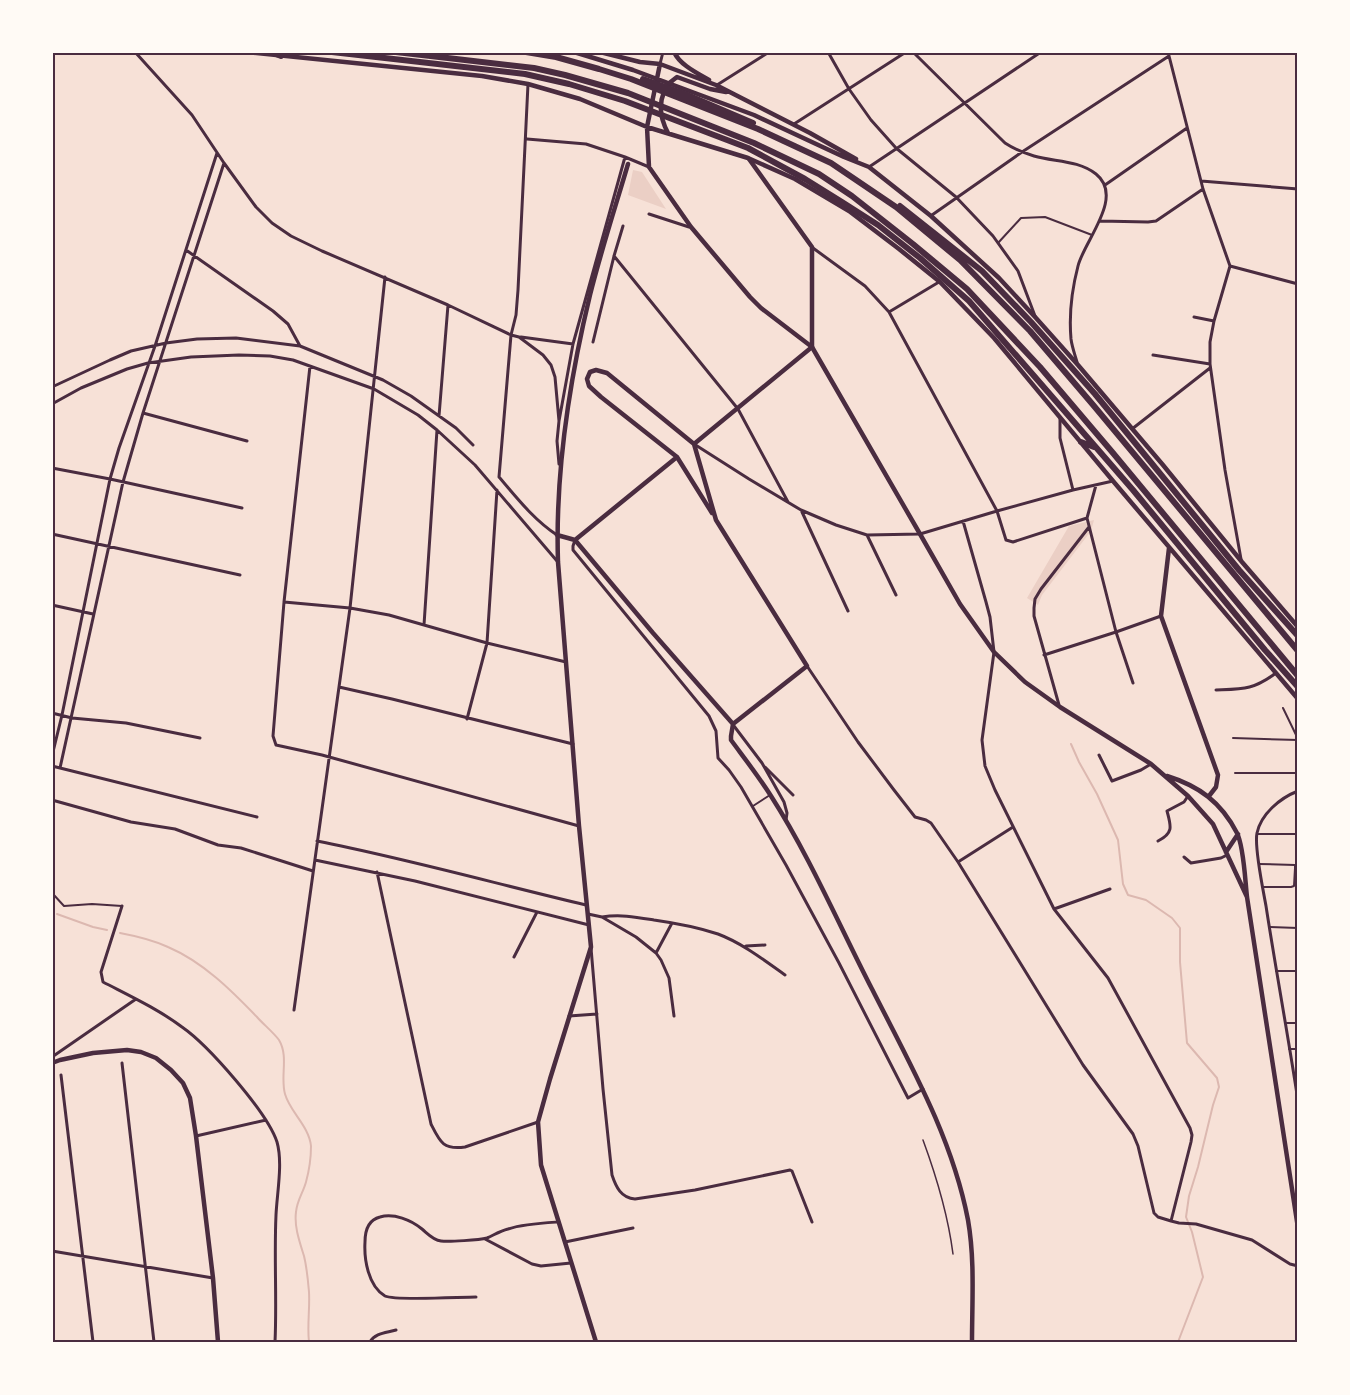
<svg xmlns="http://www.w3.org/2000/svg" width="1350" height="1395" font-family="Quicksand,sans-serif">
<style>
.green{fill:#ebcfc5}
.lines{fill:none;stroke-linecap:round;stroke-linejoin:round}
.stream{stroke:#dcb8b0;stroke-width:2}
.service{stroke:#4a2c40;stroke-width:1.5}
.pedestrian{stroke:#4a2c40;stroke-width:2}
.minor{stroke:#4a2c40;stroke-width:3}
.tertiary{stroke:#4a2c40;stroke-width:4.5}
.secondary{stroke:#4a2c40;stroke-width:4.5}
.motorway{stroke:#4a2c40;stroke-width:6}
.neatline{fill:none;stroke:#4a2c40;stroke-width:2}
</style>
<rect width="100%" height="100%" fill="#f7e1d7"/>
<!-- green -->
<path class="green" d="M633 170 642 172 666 209 628 195Z
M1094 520 1091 531 1042 595 1038 605 1027 598 1069 526Z"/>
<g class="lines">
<!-- stream -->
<path class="stream" d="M1071 744 1079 762 1097 794 1118 840 1123 884 1128 895 1146 900 1172 918 1180 928V962L1187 1043 1217 1078 1219 1087 1213 1105 1198 1167 1189 1196 1186 1217 1192 1232 1203 1277 1178 1342
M57 914 93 927 107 930
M120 933C136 936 153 940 168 947 203 962 231 990 257 1017 263 1024 273 1032 279 1040 289 1057 280 1076 285 1094 290 1112 309 1126 311 1146 311 1158 309 1171 306 1182 303 1193 297 1200 296 1212 294 1227 300 1243 304 1256 307 1268 308 1281 309 1292 310 1309 307 1326 309 1342"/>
<!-- service -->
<path class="service" d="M923 1140C937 1178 948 1215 953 1254"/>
<!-- pedestrian -->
<path class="pedestrian" d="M998 243 1021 218 1045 217 1092 235
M1283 708 1298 739
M1233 738 1298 740
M1235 773H1298
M753 806 770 795
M1257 834H1298
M1259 864 1295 865V868H1298
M52 880 53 894 64 906 92 904 122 906
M1263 887H1291L1294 886 1295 868
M1269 927 1298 928
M1276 971H1298
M1285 1023H1298
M1289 1049H1298"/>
<!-- minor -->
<path class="minor" d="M135 52 192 115 224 163 256 207 272 223 291 236 322 251 448 305 511 335 519 337 543 355 551 365 555 377 559 421
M828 52 849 89 871 120 896 148 956 197 993 236 1018 271 1035 316
M913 52 1005 143C1014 149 1024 153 1034 156 1055 162 1078 160 1096 174 1125 197 1084 241 1078 266 1072 289 1069 316 1071 339 1072 347 1075 355 1077 362
M1168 52 1203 189 1230 266
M660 64 663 52
M528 84 518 290 516 315 511 335 499 477C517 498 534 520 557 535
M717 85 769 52
M794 124 906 52
M1298 124V126
M527 139 586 144 625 157 649 167
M869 167 1041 52
M1201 181 1298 189
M1105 185 1187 128
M649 214 689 227
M932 215 1022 152 1169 56
M1100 221 1148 222 1156 221 1203 189
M813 248 865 286 889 312 997 511 1006 540 1013 542 1087 518
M186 250 273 311 288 324 300 346
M614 256 738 409 788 502
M1230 266 1214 321 1210 342V364L1225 470 1241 559
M1230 266 1298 284
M889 312 939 282
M1194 317 1214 321
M521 337 573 344
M593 342 614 256 623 226
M1153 355 1210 364
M310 366 284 602 273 736 276 745 322 755 579 826
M52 387 110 360 131 351 166 343 197 339 236 338 300 346 383 380 411 396 456 428 473 445
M52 404 81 388 127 369 148 363 191 357 239 355 270 356 293 360 374 389 418 415 437 430 475 465 557 561
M143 413 247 441
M439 416 448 305
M1060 419V438L1073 490
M1132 429 1210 368
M694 444 749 479 801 510 836 525 867 535 920 534 997 511 1073 490 1113 481
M559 464 557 441 559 421 573 344 625 157
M52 468 110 479 242 508
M1096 485 1087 518 1116 632 1133 683
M802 512 848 611
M963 521 986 602 990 617 994 652 982 740 985 766 995 790 1054 909 1108 978 1190 1128 1192 1135 1191 1142 1171 1221
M52 534 240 575
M867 535 896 595
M575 540 573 546V550L709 716 716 731 718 758 729 770 741 787 786 865 839 963 908 1098 923 1089
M284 602 350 608 389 615 487 643 566 662
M52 605 93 614
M424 625 437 430
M1044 655 1116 632 1161 616
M807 666 858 742 894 790 915 817 926 820 931 823 958 862 1083 1065 1133 1134 1138 1146 1154 1213 1158 1217 1171 1221 1179 1223 1196 1224 1252 1240 1290 1264 1298 1266
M339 687 392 699 573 744
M1216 690C1243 689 1253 690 1276 673
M1059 705 1034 616V608L1035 599 1041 589 1089 527
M52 713 72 718 126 723 200 738
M467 719 487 643 497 490
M734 726 762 763 784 802 787 813 786 820
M1099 755 1112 781 1141 770 1151 764
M52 756 62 715 110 479 119 448 155 346 217 153
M52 766 257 817
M765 767 793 795
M60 768 123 482 143 413 224 163
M1298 791C1280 798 1261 814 1257 833 1254 847 1263 889 1266 906 1276 971 1288 1035 1298 1101
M52 800 131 822 175 829 218 845 241 848 313 871
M317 841C408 859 497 884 586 905
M1158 841C1174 833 1171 826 1167 811L1184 802 1188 796
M1184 857 1191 863 1221 858 1227 855
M315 860 415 881 589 925
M958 862 1013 827
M377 872 431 1124C440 1142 443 1150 465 1147L538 1122
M122 906 101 972 103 982C130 996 158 1009 182 1027 208 1045 267 1112 277 1142 283 1163 277 1193 276 1215 274 1257 277 1300 275 1342
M1054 909 1110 889
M588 914 602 917 636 937 656 953 661 960 669 978 674 1016
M602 917C620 914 636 917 654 920 675 923 697 927 718 934 742 943 764 960 785 975
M746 946 765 945
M591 948 603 1089 612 1175C616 1187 621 1198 635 1199L695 1190 790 1170 792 1171 812 1222
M656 953 672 923
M514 957 537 912
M294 1010 350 608 385 277
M569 1016 597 1014
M52 1057 136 999
M122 1063 154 1342
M61 1075 93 1342
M196 1136 266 1120
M485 1239 532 1264 541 1266 571 1263
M565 1242 633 1228
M52 1251 213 1278
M476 1297C460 1297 395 1301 385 1296 368 1286 364 1259 365 1242 365 1231 368 1220 380 1217 394 1213 411 1220 422 1229 428 1234 433 1240 441 1241 449 1242 479 1240 487 1238 494 1235 500 1231 508 1229 523 1224 542 1223 558 1222
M370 1342C375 1333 386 1333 396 1330"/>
<!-- tertiary -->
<path class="tertiary" d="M694 444 812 347V247L749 159
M694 444 716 520 807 666 733 724
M694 444 607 373 596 370 590 372 587 379 589 386 601 397 677 457 712 513
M557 535 575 540 653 633 733 724
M575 540 677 457
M733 724 731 736V740C745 759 759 777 771 796 810 857 839 925 872 989 910 1064 952 1137 968 1220 975 1260 972 1302 972 1342
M596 1342 541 1165 538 1122 550 1079 591 947 579 826 558 562C555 472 569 382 590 295 601 251 615 208 628 164"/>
<!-- secondary -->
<path class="secondary" d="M246 52 482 76 528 84 580 99 647 127 748 158 795 179 849 211 899 249 940 282 994 338 1113 481 1298 699
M574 52 633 70 754 115 844 157 869 167 931 216 999 278 1036 318 1078 365 1163 465 1242 562 1298 627
M600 52 640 62 660 64 716 85 810 133 856 159
M674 52C680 65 697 73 709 80
M660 64 647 127 649 167 691 227 750 297 761 308 812 347 920 534 960 604 994 652 1025 682 1060 707 1151 764 1188 796 1213 824 1247 897
M668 84 677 77 710 89 726 92
M664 92C658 106 661 120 668 133
M1169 548 1161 616 1218 775 1216 787 1209 796
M1167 776C1199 786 1221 802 1237 833 1244 847 1245 880 1247 897L1298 1228
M1226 852 1238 834
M52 1063 60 1060 93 1053 127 1050 141 1052 156 1058 171 1070 183 1083 190 1098 196 1136 213 1278 218 1342"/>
<!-- motorway -->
<path class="motorway" d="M271 52 281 56
M332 52 525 74 569 84 625 101 748 148 805 179 842 202 878 225 920 258 969 301 1133 490 1265 650 1298 687
M396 52 534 68 565 75 628 93 754 143 819 174 852 196 913 244 967 289 1040 367 1113 453 1298 676
M526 52 556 57 599 69 631 79 758 129 831 163 896 207 960 260 1030 331 1094 406 1298 651
M643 79 685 94 753 123
M900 206 982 271 1031 322 1095 394 1239 570 1298 636
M1081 442 1094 447"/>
</g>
<!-- border -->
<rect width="1350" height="1395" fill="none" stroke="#fffaf5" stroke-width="108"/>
<rect x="54" y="54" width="1242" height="1287" class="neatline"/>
</svg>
